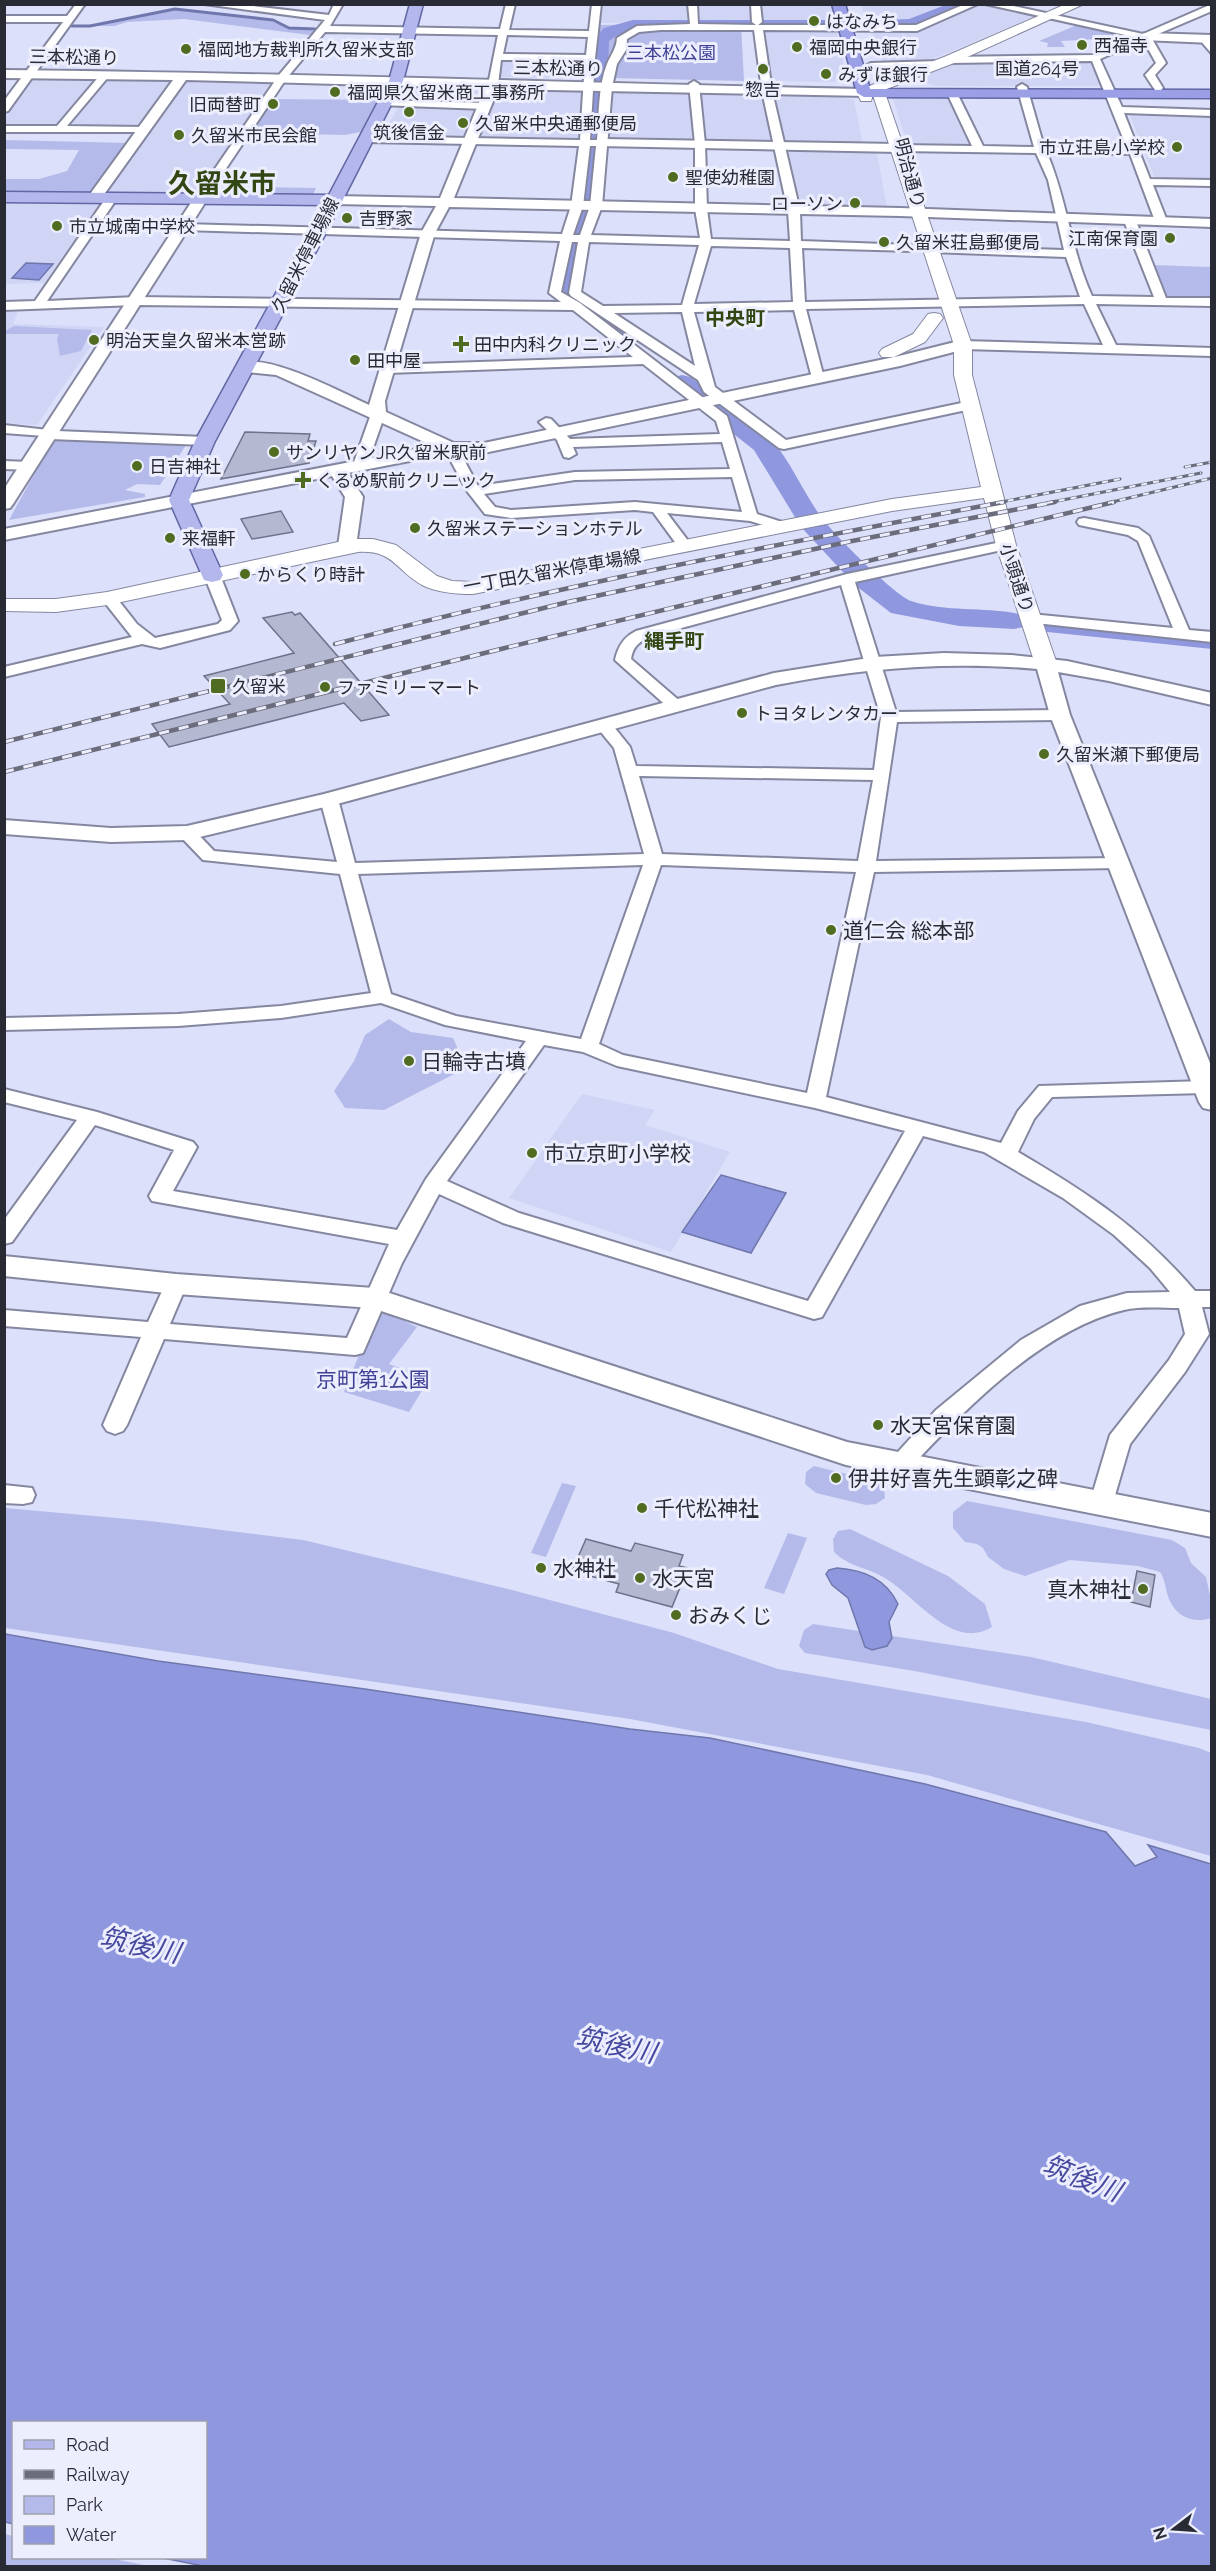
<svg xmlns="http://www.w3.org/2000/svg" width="1216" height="2571" font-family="Raleway,'Noto Sans JP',sans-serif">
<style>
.built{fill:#d0d5f5}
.green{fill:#b4bbea}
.water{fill:#8f97df;stroke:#7077ac;stroke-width:1.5}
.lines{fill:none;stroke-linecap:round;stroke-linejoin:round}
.stream{stroke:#7077ac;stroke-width:3}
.river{fill:#8f97df;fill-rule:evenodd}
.building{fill:#b4b8d1;stroke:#6f7289;stroke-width:1.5}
.minor-casing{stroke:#84879f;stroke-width:4}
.tertiary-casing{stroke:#84879f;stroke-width:4}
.secondary-casing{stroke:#84879f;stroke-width:2}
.primary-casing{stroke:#6267a4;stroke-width:3}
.trunk-casing{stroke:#6267a4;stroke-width:3}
.minor{fill:#fff;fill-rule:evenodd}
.tertiary{fill:#fff;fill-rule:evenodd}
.secondary{fill:#fff;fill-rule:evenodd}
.primary{fill:#b3b7ec;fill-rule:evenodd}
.trunk{fill:#9a9fe6;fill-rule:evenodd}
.rail-far1-casing{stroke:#6b6d7d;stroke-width:3}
.rail-casing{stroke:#6b6d7d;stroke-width:4.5}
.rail-far1{stroke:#eceefe;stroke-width:2;stroke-dasharray:6;stroke-linecap:butt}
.rail{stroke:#eceefe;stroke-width:3;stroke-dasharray:10;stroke-linecap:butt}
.poi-dot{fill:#4f6c21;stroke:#eceefe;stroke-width:2}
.labels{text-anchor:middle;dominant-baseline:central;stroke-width:6;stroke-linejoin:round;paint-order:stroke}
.far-poi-label{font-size:18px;fill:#292b34;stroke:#eceefe;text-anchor:start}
.far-park-label{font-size:18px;fill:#414297;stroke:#eceefe}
.far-street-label{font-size:18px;fill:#292b34;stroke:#eceefe}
.far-quarter-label{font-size:20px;font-weight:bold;fill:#324714;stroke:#eceefe}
.poi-label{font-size:21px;fill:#292b34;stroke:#eceefe;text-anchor:start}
.park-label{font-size:21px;fill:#414297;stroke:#eceefe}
.far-town-label{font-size:27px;font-weight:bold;fill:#324714;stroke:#eceefe}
.near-water-label{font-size:27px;font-style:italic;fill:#47499f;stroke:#eceefe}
</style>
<rect width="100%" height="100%" fill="#dce0fa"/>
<!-- built -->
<path class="built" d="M601 5H690L691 22 598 23Z
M695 5H754L755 22H698Z
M757 5H831L835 21H759Z
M861 5V4L951 5 907 22 866 21Z
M981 5 1037 16 926 62 883 64 871 29 920 28Z
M761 29H836L847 79 832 82 768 81Z
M501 59H588L584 79 497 77Z
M1091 59 1104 86H936L922 81 919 78 959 61Z
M33 78H98L56 129 5 128V117Z
M106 78 177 79 141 128 66 129Z
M185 80 271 82 197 196 104 195Z
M418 88H490L483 105 404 102 407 91Z
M496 88 583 90 580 141 477 140Z
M610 92 690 93 696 142 607 141Z
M699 92 764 94 775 144 705 142Z
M772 96 838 97 854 100 863 145 783 144Z
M907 96 951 97 973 148 908 146 893 99Z
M400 105 482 107 470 139 380 138Z
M1128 111 1211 114V181H1156Z
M786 147 876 148 887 208H798Z
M4 202H102L44 283 5 284Z
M4 312H18L13 324 104 327 37 425 5 423Z
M582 1094 655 1110 645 1125 730 1152 671 1252 509 1198Z"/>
<!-- green -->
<path class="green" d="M176 10 271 21 288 28 316 31 310 35 184 19 127 22 114 26H94Z
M741 23 744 81 610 78 598 33 600 25Z
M1077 25 1134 37 1061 41 1065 47H1047L1048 43 1039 41Z
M274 99 377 100V105L361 132 345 135 252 133Z
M5 140 129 143 89 193H5L4 179H39L67 171 79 150 5 149Z
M256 187 316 188 313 195 252 194Z
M1153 265 1211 267V301L1168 299Z
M14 326 92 330 81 351 60 356 57 339 59 334H5V331Z
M54 438 188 442 160 485 137 484 125 490 145 494V497L9 520Z
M389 1019 411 1032 453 1038 466 1068 384 1110 345 1108 334 1091 354 1061 365 1035Z
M378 1308 417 1327 389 1364 429 1379 409 1412 344 1392Z
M814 1466 875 1481 884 1488 885 1498 876 1504 866 1505 816 1493 805 1484 806 1472Z
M562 1483 576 1486 546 1557 531 1553Z
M967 1501 1172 1540 1185 1548 1191 1563 1206 1577 1211 1600V1618C1194 1624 1176 1617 1169 1599 1165 1589 1166 1581 1160 1572L1138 1566 1070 1560 1025 1576 1004 1569 988 1557 983 1548 977 1544 965 1542 953 1528V1512Z
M5 1508 150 1521 303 1540 512 1590 674 1633 778 1669 1086 1722 1199 1748 1211 1753V1856L927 1775 630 1719 5 1628Z
M850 1529 948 1576 985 1604 992 1627C951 1652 915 1594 883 1577 864 1566 851 1568 834 1552L833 1539 838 1531Z
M788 1533 807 1538 784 1594 764 1588Z
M813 1624 1031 1657 1211 1699V1730L920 1672 805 1653 799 1646 804 1630Z
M5 2534 13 2536 14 2558H109L149 2566H5Z"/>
<!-- water -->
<path class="water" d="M26 263 53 264 39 280 12 278Z
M721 1175 786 1193 751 1253 682 1232Z
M837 1568C864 1570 886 1579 898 1604L889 1622 892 1638 887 1646 872 1650 865 1647 848 1598 832 1585 826 1574 829 1570Z
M5 1634 158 1661 365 1689 630 1729 710 1738 925 1784 1106 1832 1135 1866 1157 1857 1148 1845 1211 1864V2566H203L163 2558H206V2422H14L13 2524 5 2522Z"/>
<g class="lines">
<!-- stream -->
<path class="stream" d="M72 26H90L175 9 273 20 289 28 315 29"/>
<!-- river -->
<path class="river" d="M948 4H972L970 7C951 14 892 43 877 25L885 20 909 19Z
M633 20H825L833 25 825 30H634L616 36 609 41 608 73 603 92 604 139 594 212 576 288 630 331 633 336 630 341 622 343 614 341 554 290 574 212 586 139 585 92 590 73 593 39 604 28Z
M682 375 690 377C716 396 753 417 773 441 791 463 803 491 819 514 831 532 893 594 911 601 948 613 987 606 1024 615L1028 621 1024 627 1014 629 959 626 891 613 855 585 801 527 754 450 674 387 670 382 674 377Z
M1048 617 1212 632V649L1038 631 1034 625 1038 619Z"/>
</g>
<!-- building -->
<path class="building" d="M245 432 310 434 308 441H316L309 463 221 479Z
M281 511 293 532 252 539 241 519Z
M292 612 295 615 300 613 389 715 361 721 344 703 169 747 152 724 230 704 204 676 294 653 263 618Z
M586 1539 631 1551 635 1543 683 1555 679 1566 688 1568 672 1607 616 1592 619 1584 572 1571Z
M1137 1571 1155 1575 1150 1607 1131 1602Z"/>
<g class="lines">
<defs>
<path id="minor" d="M76 4H85L8 111 4 112V101L63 22H4V16H67Z
M204 4H236L329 15 334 4H343L330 26 500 29 506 4H515L509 30 589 31 592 4H601L595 58 590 140H597C599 116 598 86 607 64 611 54 616 50 617 38L637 26 690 24 688 4H697L698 24 756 25 752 22 751 4H760L762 22 758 25H916L965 4H978L917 31 763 30 772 91 800 211 801 241 913 245 919 248 913 251 802 248 805 302 1080 297 1066 257 931 252 925 249 931 246 1064 250 1048 180 1036 153 898 151 893 148 898 145 972 146 947 93 952 90 957 93 983 146 1034 147 1017 87 1022 84 1027 87 1044 147 1127 148 1092 61 949 63 944 60 949 57 1094 55 1134 37 985 4H1004L1143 34 1212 4V11L1151 37 1166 63 1155 75 1163 88 1161 90H1155L1145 75 1156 63 1143 40 1100 59 1122 107 1212 110V116L1124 113 1150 179 1212 180V186L1153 185 1167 221 1161 224 1155 221 1130 154 1047 153C1067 199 1071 251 1092 296L1154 297 1124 221 1130 218 1136 221 1166 298H1212V306L1096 304 1116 345 1212 348V356L963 349 957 345 963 341 1103 345 1084 304 806 309 824 378 818 382 812 378 794 310 694 312 715 387 786 440 971 401 978 405 971 409 784 449 779 448 704 392 698 380 571 296 569 293 578 242H572L561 292 580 303 727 416 757 514 785 523 787 526 780 530 750 521 667 513 692 546 685 550 680 549 653 512 635 510 511 518 485 514 467 491 444 448 446 445H456L478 486 575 472 730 469 722 442 573 447 576 454 569 458 564 457 557 440 539 422 546 418 551 419 570 439 720 434 716 421 643 364 387 373 381 369 387 365 633 357 573 310 136 305 4 310V302L35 301 108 195 112 194 118 197 47 301 136 297 561 302 549 293 560 241 183 230 177 227 183 224 562 234 571 206 579 146 366 142 361 139 366 136 580 140 585 61 501 60 498 85 493 88 488 85 498 35 325 32 286 79 205 200 201 201 195 198 279 75 325 20ZM661 30H754L762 91 788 211 790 241 711 239 707 209 705 144 699 84 694 81 689 84 695 144V209L700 238 591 235 602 206 612 87 617 64 626 50 627 39 639 32ZM507 35 588 37 586 55 503 54ZM590 146H596L590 206 580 235H573L583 206ZM589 242 699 245 682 305 603 306 581 292ZM711 246 790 248 793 302 694 304ZM682 312 695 366 614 313ZM732 477 742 512 635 502 511 510 495 507 484 494 575 480Z
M1204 36 1212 43V54L1199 39Z
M939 61 942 62V66L871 69 866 66 871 63Z
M104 73 109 76 67 126 145 127 149 128V132H4V126H57L101 74Z
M383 100 485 103 490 106 485 109 379 105V101Z
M378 410 385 414 367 465 360 469 355 468 353 465 371 414Z
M4 425 57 431 205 437 212 441 205 445 50 439 44 436 4 433Z
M4 461 29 462 36 466 29 470 4 469Z
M1084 518 1138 528 1149 536 1189 630 1212 632V642L1026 622 1023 619 1026 616 1031 614 1173 628 1138 541 1128 535 1079 525 1077 522 1079 519Z
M1006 541 1011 542 1013 545 1011 548 855 582 896 712 1060 710 1068 715 1060 720 897 722 876 861 1119 858 1125 859 1128 863 1125 867 1119 868 874 872 826 1097 1001 1143 1018 1111 1039 1086 1205 1081 1212 1082V1092L1205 1093 1052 1097 1034 1119 1018 1152C1089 1194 1140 1227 1195 1291H1212V1307H1202L1209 1334 1185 1372 1130 1444 1111 1509 1102 1511 1093 1509 1090 1502 1110 1435 1169 1360 1185 1334 1179 1308C1162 1308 1141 1306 1124 1310 1043 1329 964 1410 909 1469L900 1472 891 1469 888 1463 936 1410 1021 1340 1080 1306 1127 1293 1170 1292 1150 1268 1114 1235 1063 1198 984 1152 923 1136 822 1317 814 1319 503 1223 439 1194 402 1263 363 1353 355 1355 164 1339 127 1425 123 1431 115 1434 107 1431 103 1425 141 1337 4 1326V1310L148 1322 168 1278 176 1276 184 1278 187 1284 170 1324 347 1338 389 1244 152 1201 149 1196 174 1150 95 1125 12 1242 4 1244V1220L77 1120 4 1102V1089L97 1112 193 1142 197 1147 173 1191 397 1230 426 1179 526 1041 445 1025 381 1003 281 1018 178 1026 4 1030V1018L178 1014 281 1006 371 993 340 874 203 860 181 837 178 833 181 829H193L214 851 337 862 320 799 323 795H335L338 799 355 863 644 854 614 748 596 726 598 722H610L630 747 636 766 874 770 881 717 841 585 648 637C638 643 633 647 631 659L682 703 684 706 676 711 670 709 615 660C618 646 624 637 636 631L847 574ZM639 776 873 780 858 861 662 854ZM643 865 581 1039 456 1016 391 994 358 874ZM661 865 856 872 807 1093 623 1055 599 1044ZM544 1045 583 1052 617 1066 815 1108 905 1131 808 1301 519 1213 447 1181Z
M212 570 220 575 238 621 230 630 160 648 142 644 4 677V667L132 637 102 599 110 594 115 596 137 624 155 638 218 624 222 620 204 575Z
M4 1485 32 1488 35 1495 32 1502 23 1504 4 1503Z"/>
<path id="tertiary" d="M1146 33 1212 35V43L1142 40V34Z
M4 70C291 73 577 83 864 89L870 93 868 96 498 89 454 198 900 208 1212 219V227L900 216 449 207 435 233 385 401 386 412 454 443H484L899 356 963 340 971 345 969 348 900 366 484 453H451L348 473 363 497 356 546 354 550H340L338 546 345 497 332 476 4 540V529L433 446 276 375 246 372 238 367C255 346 347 395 369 405L421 233 436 206 334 204 327 200 334 196 440 198 485 88 186 80 100 200 95 201 88 197 173 80 4 78Z
M603 139 898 144 905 148 898 152 598 146 596 143 598 140Z
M201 194 208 198 13 504 10 508 4 509V489L194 198Z
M944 653 1012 655 1067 661 1212 693V705L1109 681 1058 672 1070 715 1212 1068V1110L1203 1108 1199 1102 1050 715 1037 669C949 661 863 668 776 685L337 804 187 840 111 842 4 834V820L111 828 187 826 324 794 774 673 875 657Z
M4 1256 176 1274 374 1288 847 1442 1212 1513V1537L846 1465 372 1308 176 1294 4 1276Z"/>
<path id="secondary" d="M1066 4H1084L954 63 884 90 972 345V375L1016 545 1057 664 1054 669 1046 671 1038 669 1035 664 996 545 984 498 892 511 473 594C456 594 438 593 422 585 395 570 394 550 358 552L107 605 56 612 4 611V599H56L107 592 352 539H373L396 545 437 576 452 581 473 582 892 499 981 487 954 375V345L873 95 871 101H861L857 93 859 90 944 57Z
M934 313 940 314 943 318 925 342 894 357H882L879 353 882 349 913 334 928 314Z"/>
<path id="primary" d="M410 4H423L403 81 328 229 215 441 189 500 223 575 220 580 212 582 204 580 169 500 195 441 324 205 4 202V192L329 195 389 81Z"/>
<path id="trunk" d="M832 4H845L870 89 1212 90V98L864 97 857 93Z"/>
</defs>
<!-- minor casing -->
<use href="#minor" class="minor-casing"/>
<!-- tertiary casing -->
<use href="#tertiary" class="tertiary-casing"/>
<!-- secondary casing -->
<use href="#secondary" class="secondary-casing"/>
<!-- primary casing -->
<use href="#primary" class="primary-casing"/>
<!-- trunk casing -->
<use href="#trunk" class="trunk-casing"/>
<!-- minor -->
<use href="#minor" class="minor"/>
<!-- tertiary -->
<use href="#tertiary" class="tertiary"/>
<!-- secondary -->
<use href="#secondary" class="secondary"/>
<!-- primary -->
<use href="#primary" class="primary"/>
<!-- trunk -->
<use href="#trunk" class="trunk"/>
<defs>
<path id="rail-far1" d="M1185 467 1212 462
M996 503 1120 479
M1047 503 1201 473
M1108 503 1212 478"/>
<path id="rail" d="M335 644C556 586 779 544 1004 502
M4 742 568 602 852 541 1055 502
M4 772 505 648 1114 502"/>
</defs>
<!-- rail-far1 casing -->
<use href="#rail-far1" class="rail-far1-casing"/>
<!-- rail casing -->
<use href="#rail" class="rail-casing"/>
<!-- rail-far1 -->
<use href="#rail-far1" class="rail-far1"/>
<!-- rail -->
<use href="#rail" class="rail"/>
</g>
<!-- markers -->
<g class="poi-dot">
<circle cx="814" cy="21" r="6"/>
<circle cx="1082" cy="45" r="6"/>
<circle cx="797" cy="47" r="6"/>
<circle cx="186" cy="49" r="6"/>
<circle cx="763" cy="69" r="6"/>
<circle cx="826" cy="74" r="6"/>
<circle cx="335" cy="92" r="6"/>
<circle cx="273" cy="104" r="6"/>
<circle cx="409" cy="112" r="6"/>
<circle cx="463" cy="123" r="6"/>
<circle cx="179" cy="135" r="6"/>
<circle cx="1177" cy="147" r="6"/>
<circle cx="673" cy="177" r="6"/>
<circle cx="855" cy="203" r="6"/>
<circle cx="347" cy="218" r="6"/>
<circle cx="57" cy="226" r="6"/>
<circle cx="1170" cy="238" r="6"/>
<circle cx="884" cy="242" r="6"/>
<circle cx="94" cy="340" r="6"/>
<path d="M458 335h6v6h6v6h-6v6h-6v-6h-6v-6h6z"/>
<circle cx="355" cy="360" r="6"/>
<circle cx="274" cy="452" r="6"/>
<circle cx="137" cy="466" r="6"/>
<path d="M300 471h6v6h6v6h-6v6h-6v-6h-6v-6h6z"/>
<circle cx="415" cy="528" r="6"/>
<circle cx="170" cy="538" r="6"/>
<circle cx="245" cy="574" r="6"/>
<rect x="210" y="678" width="16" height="16" rx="3"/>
<circle cx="325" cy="687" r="6"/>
<circle cx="742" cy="713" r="6"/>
<circle cx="1044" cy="754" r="6"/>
<circle cx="831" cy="930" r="6"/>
<circle cx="409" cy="1061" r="6"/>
<circle cx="532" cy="1153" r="6"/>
<circle cx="878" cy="1425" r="6"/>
<circle cx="836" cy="1478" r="6"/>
<circle cx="642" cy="1508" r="6"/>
<circle cx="541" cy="1568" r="6"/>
<circle cx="640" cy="1578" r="6"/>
<circle cx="1143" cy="1589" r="6"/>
<circle cx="676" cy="1615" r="6"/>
</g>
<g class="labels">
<!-- far-poi labels -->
<g class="far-poi-label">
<text x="826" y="21">はなみち</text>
<text x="1094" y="45">西福寺</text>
<text x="809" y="47">福岡中央銀行</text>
<text x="198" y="49">福岡地方裁判所久留米支部</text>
<text x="838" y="74">みずほ銀行</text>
<text x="763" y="89" text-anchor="middle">惣吉</text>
<text x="347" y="92">福岡県久留米商工事務所</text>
<text x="261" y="104" text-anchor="end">旧両替町</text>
<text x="475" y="123">久留米中央通郵便局</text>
<text x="409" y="132" text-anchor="middle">筑後信金</text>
<text x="191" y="135">久留米市民会館</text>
<text x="1165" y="147" text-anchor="end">市立荘島小学校</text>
<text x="685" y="177">聖使幼稚園</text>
<text x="843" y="203" text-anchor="end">ローソン</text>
<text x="359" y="218">吉野家</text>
<text x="69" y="226">市立城南中学校</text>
<text x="1158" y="238" text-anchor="end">江南保育園</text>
<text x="896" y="242">久留米荘島郵便局</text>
<text x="106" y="340">明治天皇久留米本営跡</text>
<text x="474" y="344">田中内科クリニック</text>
<text x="367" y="360">田中屋</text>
<text x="286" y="452">サンリヤンJR久留米駅前</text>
<text x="149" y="466">日吉神社</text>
<text x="316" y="480">くるめ駅前クリニック</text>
<text x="427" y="528">久留米ステーションホテル</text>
<text x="182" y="538">来福軒</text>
<text x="257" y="574">からくり時計</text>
<text x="232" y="686">久留米</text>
<text x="337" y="687">ファミリーマート</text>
<text x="754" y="713">トヨタレンタカー</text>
<text x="1056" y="754">久留米瀬下郵便局</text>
</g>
<!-- far-park labels -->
<g class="far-park-label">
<text x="671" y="52">三本松公園</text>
</g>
<!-- far-street labels -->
<g class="far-street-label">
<text transform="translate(74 57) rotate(1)">三本松通り</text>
<text transform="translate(558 68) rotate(1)">三本松通り</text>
<text x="1037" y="68">国道264号</text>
<text transform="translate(910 173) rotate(75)">明治通り</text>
<text transform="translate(305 255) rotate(-63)">久留米停車場線</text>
<text transform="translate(552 571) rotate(-10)">一丁田久留米停車場線</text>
<text transform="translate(1017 578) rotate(72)">小頭通り</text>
</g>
<!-- far-quarter labels -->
<g class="far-quarter-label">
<text x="735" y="318">中央町</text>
<text x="674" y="641">縄手町</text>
</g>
<!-- poi labels -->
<g class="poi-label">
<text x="843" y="930">道仁会 総本部</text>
<text x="421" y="1061">日輪寺古墳</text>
<text x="544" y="1153">市立京町小学校</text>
<text x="890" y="1425">水天宮保育園</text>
<text x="848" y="1478">伊井好喜先生顕彰之碑</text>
<text x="654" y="1508">千代松神社</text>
<text x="553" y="1568">水神社</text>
<text x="652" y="1578">水天宮</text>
<text x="1131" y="1589" text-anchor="end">真木神社</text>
<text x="688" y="1615">おみくじ</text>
</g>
<!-- park labels -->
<g class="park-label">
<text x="373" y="1379">京町第1公園</text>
</g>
<!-- far-town labels -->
<g class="far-town-label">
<text x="222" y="183">久留米市</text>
</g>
<!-- near-water labels -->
<g class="near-water-label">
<text transform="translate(140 1945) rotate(12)">筑後川</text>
<text transform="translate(616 2045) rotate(12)">筑後川</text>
<text transform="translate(1082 2178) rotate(21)">筑後川</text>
</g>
</g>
<!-- border -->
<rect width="1216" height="2571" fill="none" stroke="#292b34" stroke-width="12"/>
<!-- legend -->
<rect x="12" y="2421" width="195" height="138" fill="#eceefe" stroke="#9ea0ad" stroke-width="1.5"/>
<rect x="24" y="2440" width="30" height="9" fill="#b3b7ec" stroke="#9ea0ad" stroke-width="1.5"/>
<text x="66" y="2451" font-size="18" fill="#292b34">Road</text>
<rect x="24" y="2470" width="30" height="9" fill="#6b6d7d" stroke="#9ea0ad" stroke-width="1.5"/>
<text x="66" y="2481" font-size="18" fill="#292b34">Railway</text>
<rect x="24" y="2496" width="30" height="18" fill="#b4bbea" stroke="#9ea0ad" stroke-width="1.5"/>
<text x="66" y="2511" font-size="18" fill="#292b34">Park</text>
<rect x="24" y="2526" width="30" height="18" fill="#8f97df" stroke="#9ea0ad" stroke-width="1.5"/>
<text x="66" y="2541" font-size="18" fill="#292b34">Water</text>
<!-- north arrow -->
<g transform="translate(1174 2529) rotate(253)" stroke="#eceefe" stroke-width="4.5" paint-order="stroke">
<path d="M0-4.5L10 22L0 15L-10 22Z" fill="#292b34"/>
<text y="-9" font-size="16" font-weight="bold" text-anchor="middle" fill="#292b34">N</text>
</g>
</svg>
